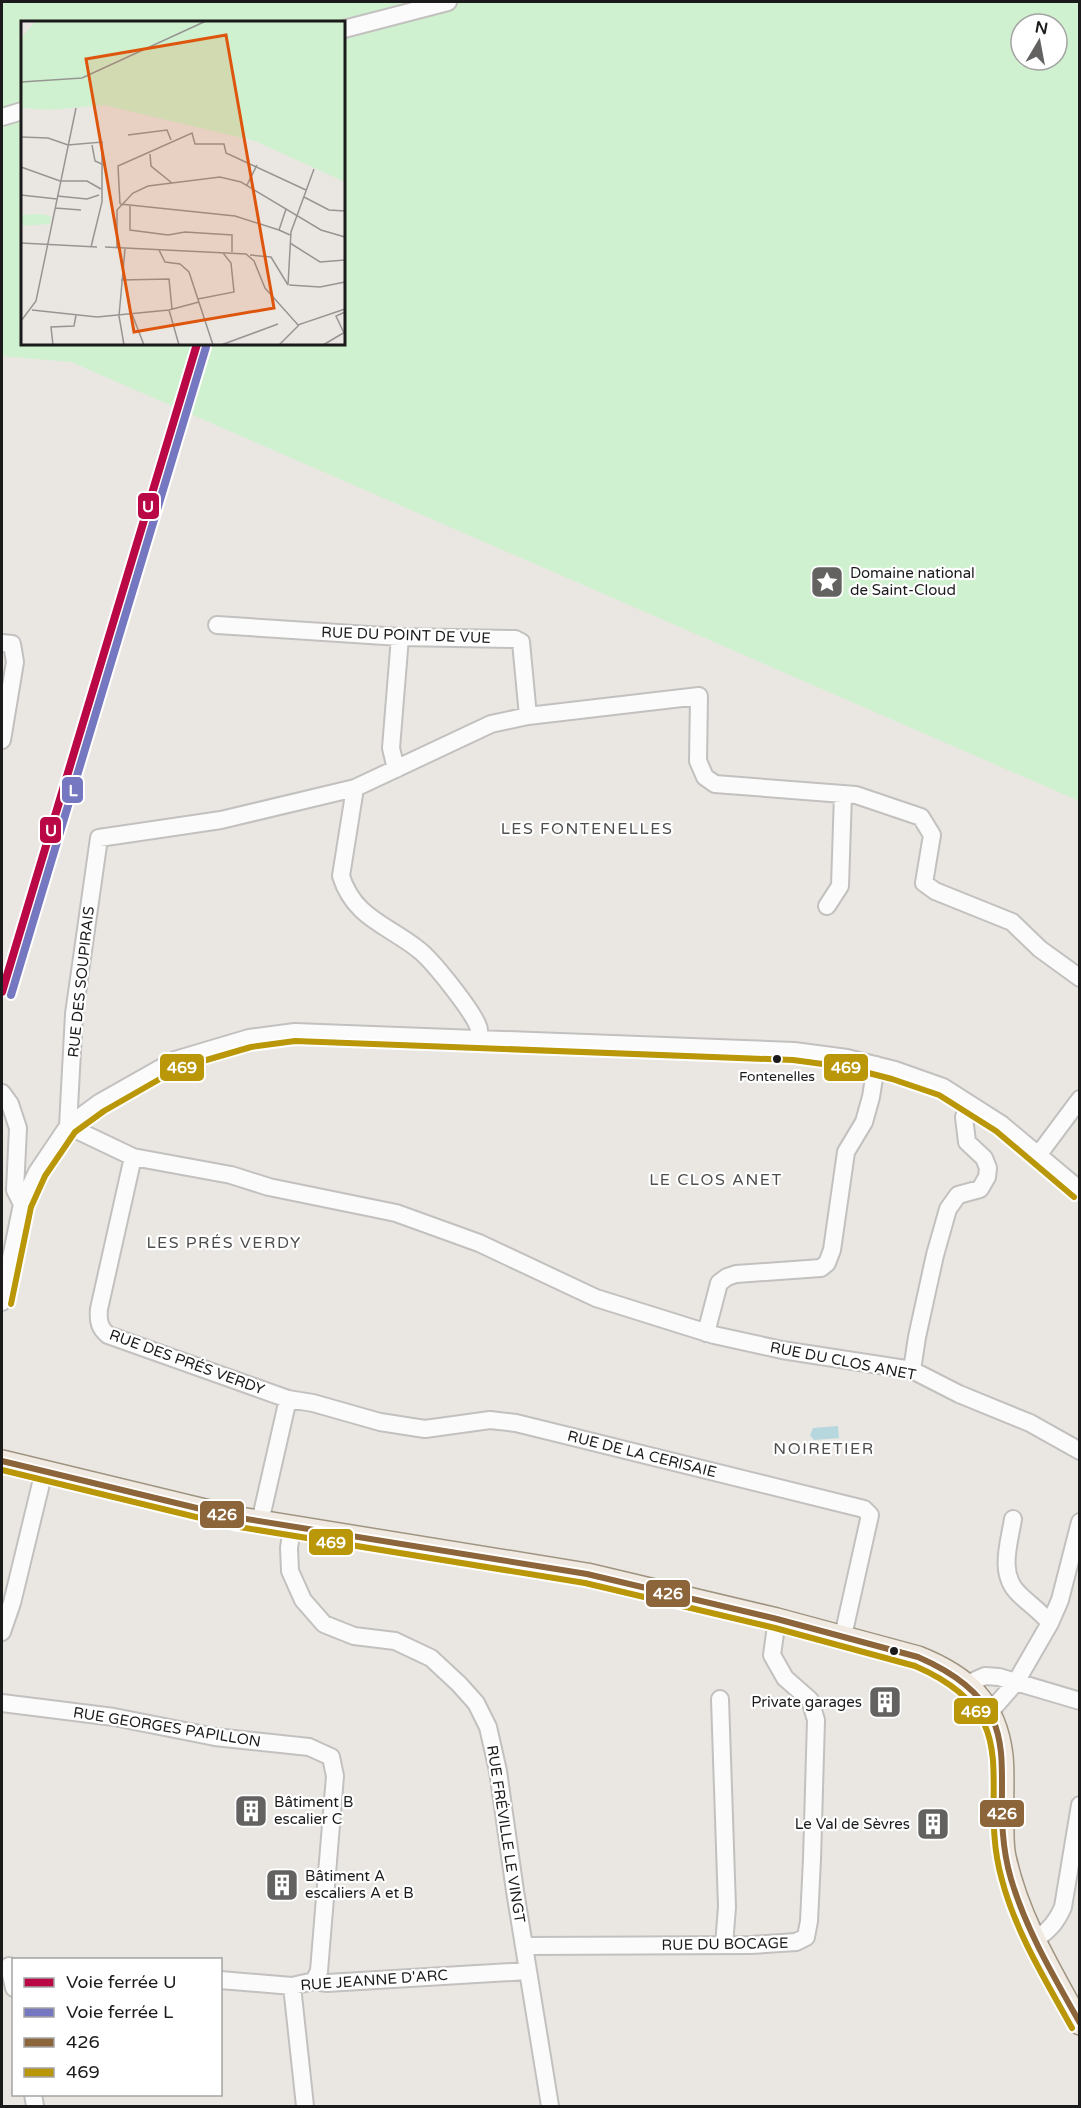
<svg xmlns="http://www.w3.org/2000/svg" width="1081" height="2108" font-family="'Varela Round',sans-serif">
<style>
.park{fill:#d0f1cf;fill-rule:evenodd}
.water{fill:#b6d7dd}
.lines{fill:none;stroke-linecap:round;stroke-linejoin:round}
.minor-casing{stroke:#c2c1bf;stroke-width:20}
.major-casing{stroke:#a09480;stroke-width:24}
.minor{stroke:#fcfbfb;stroke-width:16}
.major{stroke:#f0eae2;stroke-width:21}
.bus-1-casing{stroke:#fff;stroke-width:10}
.bus-2-casing{stroke:#fff;stroke-width:10}
.bus-1{stroke:#8d653a;stroke-width:6}
.bus-2{stroke:#ba9708;stroke-width:6}
.rail-1-casing{stroke:#fff;stroke-width:12}
.rail-2-casing{stroke:#fff;stroke-width:12}
.rail-1{stroke:#b90845;stroke-width:8}
.rail-2{stroke:#7577c0;stroke-width:8}
.bus-dot{fill:#1b1b1b;stroke:#fff;stroke-width:2}
.labels{text-anchor:middle;dominant-baseline:central;stroke-width:4.5;stroke-linejoin:round;paint-order:stroke}
.bus-label{font-size:14px;fill:#1b1b1b;stroke:#fff}
.poi-label{font-size:15px;fill:#1b1b1b;stroke:#fff;text-anchor:start}
.street-label{font-size:15px;fill:#1b1b1b;stroke:#fff}
.neighbourhood-label{font-size:16px;letter-spacing:1.5px;fill:#4e4e4e;stroke:#fff}
.inset-road{fill:none;stroke:#979593;stroke-width:1.5}
.view{fill:#de560d;fill-opacity:0.15;stroke:#de560d;stroke-width:3}
.inset-edge{fill:none;stroke:#1b1b1b;stroke-width:3}
.line-badge{stroke:#fff;stroke-width:2}
.badge-label{font-size:16px;text-anchor:middle;font-weight:bold;fill:#fff}
</style>
<rect width="100%" height="100%" fill="#eae7e3"/>
<!-- park -->
<path class="park" d="M2 2H1079V801L71 362 2 356ZM22 22H344V344H22ZM1021 24H1057V60H1021Z"/>
<!-- water -->
<path class="water" d="M838 1426 839 1438 814 1440 810 1435 813 1428Z"/>
<g class="lines">
<defs>
<path id="minor" d="M344 29 448 2
M2 117 22 111
M217 625 400 637 515 639 521 642 528 716
M2 643 12 644 15 662 2 740
M396 769 391 748 400 637
M355 788 341 876C354 918 388 925 419 950 433 961 471 1009 478 1026 480 1030 479 1035 478 1039
M827 906 840 886 843 794
M2 1093 10 1104 18 1128 15 1190 22 1204
M68 1126 74 1014 99 838 221 820 355 788 491 724 528 716 699 696 698 761 705 777 715 784 856 795 921 817 932 835 924 883 935 891 1012 922 1040 949 1080 978
M68 1126 133 1157 231 1175 269 1187 396 1213 479 1243 596 1298 714 1335 782 1350 912 1370 959 1394 1030 1423 1080 1451
M1039 1154 1080 1099
M133 1157 99 1309C98 1320 99 1328 108 1335L288 1399 313 1403 380 1422 425 1429 490 1420 516 1423 864 1509 870 1515 843 1636
M2 1302 22 1204 37 1172 68 1126 99 1103 175 1060 249 1038 295 1032 794 1051 847 1058 895 1070 943 1087 1001 1124 1080 1190
M706 1333 719 1283 727 1277 736 1274 821 1268 827 1263 832 1250 846 1152 864 1122 871 1097 876 1065
M912 1370 917 1337 935 1255 948 1209 958 1195 980 1189 987 1177 988 1168 984 1158 967 1142 964 1117 968 1103
M1013 1519C1009 1544 998 1574 1019 1594 1029 1604 1040 1611 1050 1623
M260 1522 288 1399
M292 1527 289 1548 290 1571 303 1600 324 1624 354 1636 395 1641 431 1658 459 1684 476 1703 488 1727 498 1771 515 1891 550 2106
M2 1632 12 1603 44 1471
M967 1684 985 1676 999 1677 1080 1701
M720 1699 727 1907 724 1945
M2 1703 114 1717 215 1737 309 1747 331 1757 335 1776 319 1971 314 1981
M989 1713 1016 1682 1050 1623 1060 1600 1080 1522
M1035 1940C1049 1930 1056 1923 1063 1907L1080 1805
M525 1946 751 1945 796 1942 806 1937 809 1921 812 1859 816 1720 810 1700 785 1678 772 1655 777 1619
M9 1966 14 1988
M220 1980 292 1986 314 1981 327 1983 528 1971
M292 1986 305 2106
M33 2094 35 2106"/>
<path id="major" d="M2 1461 234 1517 587 1574 777 1619 918 1657C966 1676 996 1702 1002 1756 1004 1776 1002 1796 1003 1816 1003 1829 1002 1844 1005 1857 1018 1917 1050 1970 1080 2024"/>
</defs>
<!-- minor casing -->
<use href="#minor" class="minor-casing"/>
<!-- major casing -->
<use href="#major" class="major-casing"/>
<!-- minor -->
<use href="#minor" class="minor"/>
<!-- major -->
<use href="#major" class="major"/>
<defs>
<path id="bus-1" d="M2 1461 234 1517 587 1574 777 1619 918 1657C1044 1712 982 1780 1011 1879 1026 1930 1054 1977 1080 2023"/>
<path id="bus-2" d="M11 1304 31 1207 45 1176 75 1132 104 1111 179 1068 251 1047 295 1041 793 1060 845 1067 892 1079 939 1095 996 1131 1074 1197
M2 1470 233 1526 585 1583 775 1628 915 1666C1033 1717 975 1786 1002 1880 1016 1933 1046 1981 1072 2028"/>
</defs>
<!-- bus-1 casing -->
<use href="#bus-1" class="bus-1-casing"/>
<!-- bus-2 casing -->
<use href="#bus-2" class="bus-2-casing"/>
<!-- bus-1 -->
<use href="#bus-1" class="bus-1"/>
<!-- bus-2 -->
<use href="#bus-2" class="bus-2"/>
<defs>
<path id="rail-1" d="M2 992 197 344"/>
<path id="rail-2" d="M11 995 206 347"/>
</defs>
<!-- rail-1 casing -->
<use href="#rail-1" class="rail-1-casing"/>
<!-- rail-2 casing -->
<use href="#rail-2" class="rail-2-casing"/>
<!-- rail-1 -->
<use href="#rail-1" class="rail-1"/>
<!-- rail-2 -->
<use href="#rail-2" class="rail-2"/>
</g>
<!-- icons -->
<defs>
<symbol id="sight-square" viewBox="-11 -11 22 22"><rect x="-9" y="-9" width="18" height="18" rx="4" fill="#636261" stroke="#fff"/><path d="M0-6L1.8-2.2L6-1.7L2.9 1.2L3.7 5.4L0 3.3L-3.7 5.4L-2.9 1.2L-6-1.7L-1.8-2.2Z" fill="#fff"/></symbol>
<symbol id="building-square" viewBox="-11 -11 22 22"><rect x="-9" y="-9" width="18" height="18" rx="4" fill="#636261" stroke="#fff"/><path d="M-4-6H4V6H1V3H-1V6H-4ZM-2.5-4.3h1.7v1.8h-1.7ZM.8-4.3h1.7v1.8H.8ZM-2.5-1h1.7V.8h-1.7ZM.8-1h1.7V.8H.8Z" fill="#fff"/></symbol>
</defs>
<g fill-rule="evenodd">
<use href="#sight-square" x="808" y="563" width="38" height="38"/>
<use href="#building-square" x="866" y="1683" width="38" height="38"/>
<use href="#building-square" x="232" y="1792" width="38" height="38"/>
<use href="#building-square" x="914" y="1805" width="38" height="38"/>
<use href="#building-square" x="263" y="1866" width="38" height="38"/>
</g>
<!-- markers -->
<g class="bus-dot">
<circle cx="777" cy="1059" r="5"/>
<circle cx="894" cy="1651" r="5"/>
</g>
<g class="labels">
<!-- bus labels -->
<g class="bus-label">
<text x="777" y="1076">Fontenelles</text>
</g>
<!-- poi labels -->
<g class="poi-label">
<text x="850" y="573">Domaine national<tspan x="850" dy="17">de Saint-Cloud</tspan></text>
<text x="862" y="1702" text-anchor="end">Private garages</text>
<text x="274" y="1802">Bâtiment B<tspan x="274" dy="17">escalier C</tspan></text>
<text x="910" y="1824" text-anchor="end">Le Val de Sèvres</text>
<text x="305" y="1876">Bâtiment A<tspan x="305" dy="17">escaliers A et B</tspan></text>
</g>
<!-- street labels -->
<g class="street-label">
<text transform="translate(406 635) rotate(2)">RUE DU POINT DE VUE</text>
<text transform="translate(81 982) rotate(-84)">RUE DES SOUPIRAIS</text>
<text transform="translate(843 1361) rotate(11)">RUE DU CLOS ANET</text>
<text transform="translate(187 1362) rotate(20)">RUE DES PRÉS VERDY</text>
<text transform="translate(642 1454) rotate(14)">RUE DE LA CERISAIE</text>
<text transform="translate(167 1727) rotate(9)">RUE GEORGES PAPILLON</text>
<text transform="translate(506 1834) rotate(81)">RUE FRÉVILLE LE VINGT</text>
<text transform="translate(725 1944) rotate(-1)">RUE DU BOCAGE</text>
<text transform="translate(374 1980) rotate(-4)">RUE JEANNE D'ARC</text>
</g>
<!-- neighbourhood labels -->
<g class="neighbourhood-label">
<text x="587" y="829">LES FONTENELLES</text>
<text x="716" y="1180">LE CLOS ANET</text>
<text x="224" y="1243">LES PRÉS VERDY</text>
<text x="824" y="1449">NOIRETIER</text>
</g>
</g>
<!-- overview -->
<g transform="translate(21 21)">
<rect width="324" height="324" fill="#eae7e3"/>
<path d="M15 0H324V161L234 120 83 84 28 89 0 87V17ZM0 194 19 193 30 195 29 203 2 205Z" fill="#d0f1cf"/>
<path class="inset-road" d="M0 61 61 57 185 0M107 114 146 109 150 119M0 116 27 117 47 124 81 121V181L70 226M71 124 74 140 83 144M129 133 130 145 151 162M0 146 39 160H66L80 168M226 164 236 144M0 174 36 178M36 175 66 178 78 174M283 176 308 189 324 190M99 183 97 145 171 112 174 123H203L205 132 285 169M99 183 214 195 258 209M109 185V209L147 214 164 211 211 214V231M34 187 60 189M265 188 258 209 269 214M0 222 76 226M269 222 299 241 324 239M84 226 225 233 233 240 244 267 277 304 324 288M96 227V189L112 172 127 165 199 156 220 161 300 209 324 216M138 229 144 241 159 243 168 251 192 324M229 234 250 236 267 264M100 259 148 258 151 288M267 264 270 211 293 148M268 264 299 266 324 261M177 278 213 271 210 242 202 232M11 289 76 296 148 289 178 281M148 289 158 324M111 293 123 324M0 300 15 280 55 87M323 312 315 295 324 291M32 324 30 306 53 305 55 294M103 324 98 295 104 228M200 324 257 303M258 324 278 304M302 324 324 311"/>
<path class="view" d="M205 14 253 287 113 311 65 38Z"/>
<rect width="324" height="324" class="inset-edge"/>
</g>
<g class="line-badge">
<rect x="137" y="492" width="23" height="28" rx="6" fill="#b90845"/>
<rect x="61" y="776" width="23" height="28" rx="6" fill="#7577c0"/>
<rect x="39" y="816" width="23" height="28" rx="6" fill="#b90845"/>
<rect x="159" y="1053" width="46" height="29" rx="6" fill="#ba9708"/>
<rect x="823" y="1053" width="46" height="29" rx="6" fill="#ba9708"/>
<rect x="199" y="1500" width="46" height="29" rx="6" fill="#8d653a"/>
<rect x="308" y="1528" width="46" height="28" rx="6" fill="#ba9708"/>
<rect x="645" y="1579" width="46" height="29" rx="6" fill="#8d653a"/>
<rect x="953" y="1697" width="46" height="28" rx="6" fill="#ba9708"/>
<rect x="979" y="1799" width="46" height="29" rx="6" fill="#8d653a"/>
</g>
<g class="badge-label">
<text x="148" y="512">U</text>
<text x="73" y="796">L</text>
<text x="51" y="836">U</text>
<text x="182" y="1073">469</text>
<text x="846" y="1073">469</text>
<text x="222" y="1520">426</text>
<text x="331" y="1548">469</text>
<text x="668" y="1599">426</text>
<text x="976" y="1717">469</text>
<text x="1002" y="1819">426</text>
</g>
<!-- border -->
<rect width="1081" height="2108" fill="none" stroke="#1b1b1b" stroke-width="6"/>
<!-- legend -->
<rect x="12" y="1958" width="210" height="138" fill="#ffffff" stroke="#a4a4a4" stroke-width="1.5"/>
<rect x="24" y="1978" width="30" height="9" fill="#b90845" stroke="#a4a4a4" stroke-width="1.5"/>
<text x="66" y="1988" font-size="18" fill="#1b1b1b">Voie ferrée U</text>
<rect x="24" y="2008" width="30" height="9" fill="#7577c0" stroke="#a4a4a4" stroke-width="1.5"/>
<text x="66" y="2018" font-size="18" fill="#1b1b1b">Voie ferrée L</text>
<rect x="24" y="2038" width="30" height="9" fill="#8d653a" stroke="#a4a4a4" stroke-width="1.5"/>
<text x="66" y="2048" font-size="18" fill="#1b1b1b">426</text>
<rect x="24" y="2068" width="30" height="9" fill="#ba9708" stroke="#a4a4a4" stroke-width="1.5"/>
<text x="66" y="2078" font-size="18" fill="#1b1b1b">469</text>
<!-- north arrow -->
<g transform="translate(1039 42) rotate(10)"><circle r="28" fill="#ffffff" stroke="#a4a4a4" stroke-width="1.5"/>
<path d="M0-4.5L10 22L0 15L-10 22Z" fill="#636261"/>
<text y="-9" font-size="16" font-weight="bold" text-anchor="middle" fill="#1b1b1b">N</text>
</g>
</svg>
